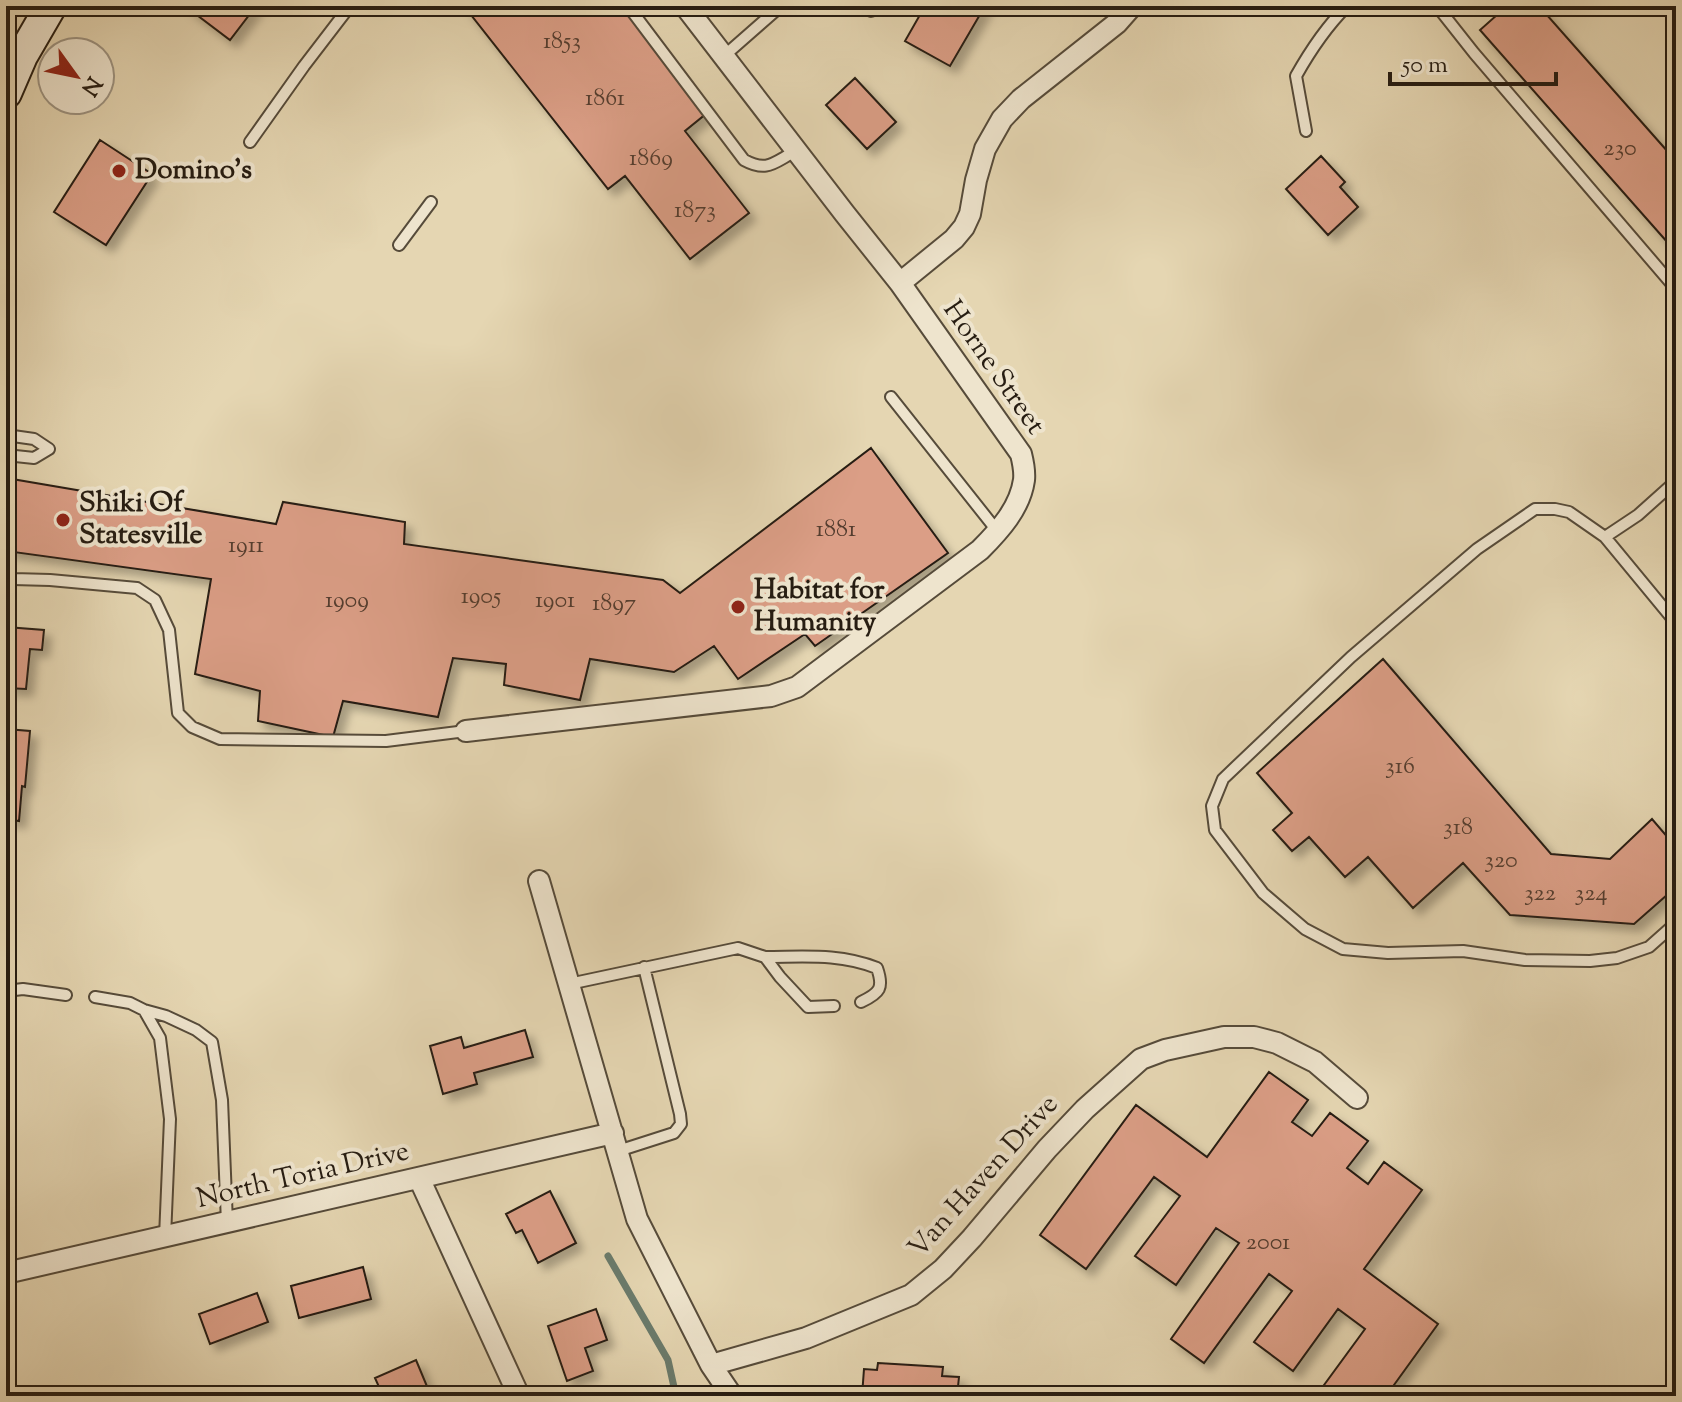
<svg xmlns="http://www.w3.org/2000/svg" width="1682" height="1402" font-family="'Sorts Mill Goudy',serif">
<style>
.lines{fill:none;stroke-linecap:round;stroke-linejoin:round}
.stream{stroke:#6a7b6c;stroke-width:7}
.building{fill:#db9e86;stroke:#271d12;stroke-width:2;filter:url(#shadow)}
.lane-casing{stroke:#564b3a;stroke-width:14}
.street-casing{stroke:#564b3a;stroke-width:24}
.secondary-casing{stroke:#271d12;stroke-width:34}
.lane{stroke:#eee4cd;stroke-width:10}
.street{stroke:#eee4cd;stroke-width:20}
.secondary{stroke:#eee4cd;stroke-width:30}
.poi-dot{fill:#8f2418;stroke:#eee4cd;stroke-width:3}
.labels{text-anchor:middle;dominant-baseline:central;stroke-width:8;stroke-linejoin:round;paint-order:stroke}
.number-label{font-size:24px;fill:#543d2f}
.poi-label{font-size:28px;font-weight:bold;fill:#271d12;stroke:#eee4cd;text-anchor:start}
.street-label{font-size:28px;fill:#271d12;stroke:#eee4cd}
</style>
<defs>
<filter id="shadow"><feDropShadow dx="7" dy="7" stdDeviation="4" flood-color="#0004"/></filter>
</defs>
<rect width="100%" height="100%" fill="#e5d6b2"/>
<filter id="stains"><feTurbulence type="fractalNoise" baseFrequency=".0025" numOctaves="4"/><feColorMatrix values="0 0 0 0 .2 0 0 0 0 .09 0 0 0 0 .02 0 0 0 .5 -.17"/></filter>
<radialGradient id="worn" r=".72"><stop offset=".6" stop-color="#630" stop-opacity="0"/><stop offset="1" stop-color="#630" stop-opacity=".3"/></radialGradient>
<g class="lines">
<!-- stream -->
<path class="stream" d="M608 1256 668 1360 676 1396"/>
</g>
<!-- building -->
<path class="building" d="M185 6H256L230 40Z
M464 6H623L707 113 685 131 749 213 690 259 625 176 608 189Z
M925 6H985L950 66 905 41Z
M1507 6H1539L1676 161V252L1480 30Z
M855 78 896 122 867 149 826 105Z
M100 140 152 174 106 245 54 212Z
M1321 156 1345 182 1340 187 1358 207 1328 235 1286 189Z
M871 448 948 553 815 646 805 634 738 679 714 646 674 672 590 659 580 700 504 685 506 664 453 658 438 717 343 701 333 737 258 721 260 691 195 674 211 579 6 551V478L276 524 283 502 405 522 404 544 663 580 680 593Z
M6 627 44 630 42 650 30 649 26 689 6 688Z
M1383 659 1551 854 1610 859 1652 819 1676 847V887L1634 924 1510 915 1463 863 1413 908 1368 857 1345 877 1309 837 1292 851 1273 830 1292 813 1257 773Z
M6 729 30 731 25 787 22 786 19 821 6 819Z
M525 1030 533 1057 474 1073 477 1084 443 1094 430 1046 461 1037 464 1048Z
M1269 1072 1308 1100 1292 1122 1312 1136 1330 1113 1368 1141 1347 1168 1368 1184 1384 1162 1422 1190 1364 1269 1438 1324 1386 1396H1316L1365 1329 1338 1309 1293 1371 1254 1342 1292 1291 1269 1274 1204 1363 1171 1339 1239 1243 1216 1228 1176 1285 1135 1256 1180 1196 1154 1177 1086 1269 1040 1235 1136 1105 1207 1157Z
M550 1191 576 1243 538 1263 522 1230 516 1233 506 1214Z
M363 1267 371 1299 299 1318 291 1286Z
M257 1293 268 1322 210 1344 199 1314Z
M596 1309 607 1340 585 1348 593 1371 567 1381 548 1326Z
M416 1360 431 1396H383L375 1378Z
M878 1363 943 1367 942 1376 959 1377 957 1396H862L864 1369 877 1370Z"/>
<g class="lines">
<defs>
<path id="lane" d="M628 6 744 160C768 173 774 162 796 151
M860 6 871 11 885 6
M1444 6 1440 10 1474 53 1676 289
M724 56 781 6
M1306 131 1296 76C1310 51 1326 27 1347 6
M250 142 304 66 350 6
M399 245 431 202
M891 397 998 532
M6 435 34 439 49 449 34 458 6 455
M1605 537 1638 515 1676 481
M6 576 13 579 50 580 137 588 155 600 169 630 178 713 192 727 220 739 386 741 466 731
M1676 623 1605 537 1569 512 1555 509H1535L1477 549 1351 657 1223 779 1212 806 1215 830 1263 893 1305 929 1343 949 1388 953 1463 951 1525 960 1590 961 1617 958 1649 947 1676 923
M765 957C804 957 839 953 877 968 884 988 880 993 861 1002
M569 984 738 948 765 957 780 977 808 1007 834 1006
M6 991 23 989 66 995
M95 997 130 1003 144 1010 166 1016 196 1030 212 1042 222 1100 227 1223
M144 1010 160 1038 170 1119 165 1237
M618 1151 674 1133 681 1124 680 1114 644 967"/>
<path id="street" d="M900 283 954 239 964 227 970 214 976 180 985 149 1002 119 1021 99 1117 23 1132 6
M466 731 771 696 797 687 980 550C1000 530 1020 508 1024 480 1025 471 1023 462 1021 454L900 283 845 214 685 6
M539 881 637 1219 711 1365 806 1338 911 1295 943 1269 972 1238 1047 1149 1085 1109 1141 1059 1165 1050 1224 1037H1254L1277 1043 1315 1062 1357 1098
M419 1178 519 1396
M6 1273 613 1133
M711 1365 732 1396"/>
<path id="secondary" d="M6 93 22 56 51 6"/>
</defs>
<!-- lane casing -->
<use href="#lane" class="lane-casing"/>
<!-- street casing -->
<use href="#street" class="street-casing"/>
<!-- secondary casing -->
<use href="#secondary" class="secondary-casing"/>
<!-- lane -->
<use href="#lane" class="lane"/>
<!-- street -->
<use href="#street" class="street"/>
<!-- secondary -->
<use href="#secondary" class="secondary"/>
</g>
<!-- markers -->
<g class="poi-dot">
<circle cx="119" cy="171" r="8"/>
<circle cx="63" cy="520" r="8"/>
<circle cx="738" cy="607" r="8"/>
</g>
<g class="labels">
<!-- number labels -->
<g class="number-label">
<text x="562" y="42">1853</text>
<text x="605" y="99">1861</text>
<text x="1620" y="149">230</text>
<text x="651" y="159">1869</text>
<text x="695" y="211">1873</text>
<text x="836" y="530">1881</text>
<text x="246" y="546">1911</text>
<text x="481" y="597">1905</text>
<text x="347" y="601">1909</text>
<text x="555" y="601">1901</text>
<text x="614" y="604">1897</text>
<text x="1400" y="767">316</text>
<text x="1458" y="828">318</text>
<text x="1501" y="861">320</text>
<text x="1540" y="894">322</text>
<text x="1591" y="894">324</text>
<text x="1268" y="1243">2001</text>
</g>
<!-- poi labels -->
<g class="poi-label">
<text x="135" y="171">Domino's</text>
<text x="79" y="504">Shiki Of<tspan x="79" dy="32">Statesville</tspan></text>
<text x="754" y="591">Habitat for<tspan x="754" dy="32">Humanity</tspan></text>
</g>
<!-- street labels -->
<g class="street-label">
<text transform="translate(993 368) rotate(55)">Horne Street</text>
<text transform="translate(303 1176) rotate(-13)">North Toria Drive</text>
<text transform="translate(984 1177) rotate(-48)">Van Haven Drive</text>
</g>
</g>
<!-- margin -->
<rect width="1682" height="1402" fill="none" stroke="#e5d6b2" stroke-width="32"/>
<rect x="8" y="8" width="1666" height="1386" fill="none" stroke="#271d12" stroke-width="4"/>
<rect x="16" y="16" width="1650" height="1370" fill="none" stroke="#271d12" stroke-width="2"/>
<!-- north arrow -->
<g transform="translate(76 76) rotate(123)"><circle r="38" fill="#eee4cd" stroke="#9e9482" stroke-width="2"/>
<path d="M0-6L14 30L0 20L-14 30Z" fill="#8f2418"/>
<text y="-12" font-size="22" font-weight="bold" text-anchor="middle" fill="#271d12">N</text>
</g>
<!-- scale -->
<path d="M1390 72v12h166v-12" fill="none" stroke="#271d12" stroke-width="4"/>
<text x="1402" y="72" font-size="24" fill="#271d12" stroke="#eee4cd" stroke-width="6" paint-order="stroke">50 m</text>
<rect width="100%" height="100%" filter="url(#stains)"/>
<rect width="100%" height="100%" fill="url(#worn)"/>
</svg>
